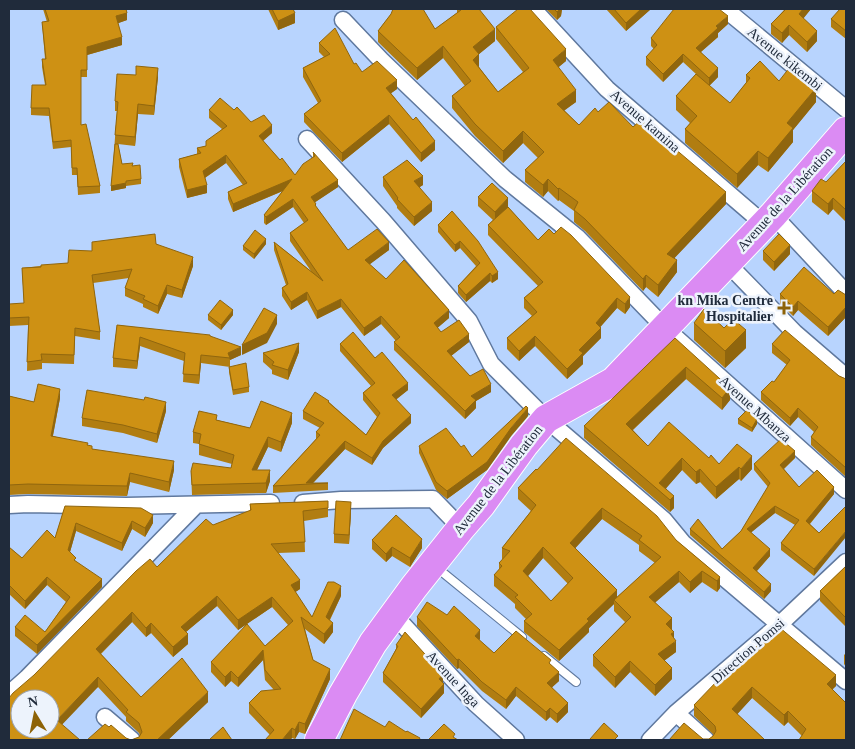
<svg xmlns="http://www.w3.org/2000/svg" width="855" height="749" font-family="Georgia,serif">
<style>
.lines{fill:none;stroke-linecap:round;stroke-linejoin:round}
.lane-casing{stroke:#5f789e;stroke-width:10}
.street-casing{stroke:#5f789e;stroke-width:19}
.highway-casing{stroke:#fff;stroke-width:30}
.lane{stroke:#fff;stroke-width:8}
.street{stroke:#fff;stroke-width:16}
.highway{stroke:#db8bf3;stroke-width:28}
.wall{fill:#b17d11;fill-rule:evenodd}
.shaded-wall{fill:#90660e}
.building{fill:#ce9114;stroke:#90660e;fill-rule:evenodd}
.poi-dot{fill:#8d6207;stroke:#edf3fc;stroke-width:2}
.labels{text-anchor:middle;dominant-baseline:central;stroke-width:5;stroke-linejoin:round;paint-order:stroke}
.street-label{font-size:14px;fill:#202b3b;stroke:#edf3fc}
.poi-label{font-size:14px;font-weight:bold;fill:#202b3b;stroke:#edf3fc;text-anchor:end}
</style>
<rect width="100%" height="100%" fill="#b8d4fe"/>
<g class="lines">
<defs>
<path id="lane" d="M436 567 522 637
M544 656 576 682"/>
<path id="street" d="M533 9 607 89 764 224
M725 9 846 109
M343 20 381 60 505 179 578 238 665 328 846 490
M307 139 383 221 469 321 491 364 546 419 664 520 683 543 846 681
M773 215 846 293
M727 263 795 333 846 377
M303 503 341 500 433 499 461 528
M9 505 28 504 126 506 271 503
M394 615 476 704 516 740
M9 694 27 678 195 506
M676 713 706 740
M105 717 132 740
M650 740 676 713 780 624 846 562"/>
<path id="highway" d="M319 740 343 694 373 643 414 587 461 528 481 505 524 445 546 419 614 381 773 215 846 131"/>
</defs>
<!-- lane casing -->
<use href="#lane" class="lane-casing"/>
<!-- street casing -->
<use href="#street" class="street-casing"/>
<!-- highway casing -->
<use href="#highway" class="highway-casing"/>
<!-- lane -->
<use href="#lane" class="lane"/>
<!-- street -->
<use href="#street" class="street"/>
<!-- highway -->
<use href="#highway" class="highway"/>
</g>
<!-- wall -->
<path class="wall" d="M43 9H126L127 20 118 23 122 45 87 55V77H81V125L100 186V193L78 195 77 175H72L71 147 53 149 49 116 31 115V108L45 85 42 67V59H45L42 22H47Z
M268 9H293L295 23 278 30Z
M457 9H479L495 41 479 54V67L498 92 523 72 496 39V27L566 61 558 67 576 102 564 110 579 125 598 112 633 127 726 204 674 258 677 272 658 297 646 287 643 291 585 231 574 222V211L559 200 558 201 548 191 543 197 525 182V170L538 158 523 143 503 163 475 136 452 108V96L465 86 443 58 417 80 378 42V31L391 14 435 29 457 13Z
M546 9H562L561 16 557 20Z
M606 9H651L626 31Z
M782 9H811L803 18 817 41 807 52 789 35 782 43 771 34V24L784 10Z
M846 9V39L831 27V19Z
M728 24 718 33V37L701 52 718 77 709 86 730 103 746 83V75L779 81 816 102 793 130V142L768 172 758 165 737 188 685 143V129L690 123 676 110V96L696 74 683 62 663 82 646 65V57L654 49 651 46V38Z
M319 43 354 64 362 72 397 89 391 93 435 150 421 162 389 124 342 162 304 122V114L318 103 303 77V68L324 57 319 52Z
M158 77 154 115 138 114 135 146 118 144 122 164 132 166 141 179V184L126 186V188L111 191 117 111H115V101Z
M209 110H234L251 122 272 133 263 141 280 160 295 175 313 158V152L338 187 315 202 316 207 348 250H389L369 264 386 279 449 318 437 328 441 332 469 342 451 356 470 376 491 392 476 401V408L465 419 394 350V342L396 341 381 324 364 336 341 307 317 319 307 300 291 310 282 296V288L286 285 274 250V242L311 271 290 241V233L304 223 293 207 266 225 264 223V215L283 191 233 212 228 199V192L243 185 226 163 205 178 207 193 187 198 179 167V159L197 154V148L206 146 222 129 209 118Z
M846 161V222L833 209 828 215 812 202V191L826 182Z
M383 177 423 185 419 187 432 211 414 226 397 208V206L383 186Z
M478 197 508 207 538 240 630 307 625 314 617 308 600 327 601 338 583 356V364L567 379 535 346 519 361 507 349V338L532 316 524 308V298L538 286 488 235V225L493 220 478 206Z
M452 211 498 279 492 283 490 281 466 302 458 293V286L476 266 460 248 455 252 438 232V225Z
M156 244 193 266 182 298 167 294 158 314 143 307V304L125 296V288L129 278 93 283 100 332V340L75 336 74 364 42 363V369L27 371 28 325 9 326V304H24L22 268 68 263 92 251Z
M266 244 254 259 243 250V246Z
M763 251 790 254 774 271 763 260Z
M780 294H834L846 295V317L828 336 798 310 793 316 780 303Z
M208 315H233L221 330 208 320Z
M694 323 746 348 725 368 694 340Z
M117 325 210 337 241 355 230 360V367L201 363 199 384 183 382 184 361 140 346 137 369 113 367V358Z
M675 338 730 400 722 410 686 379 633 430 648 446 709 458 719 464 752 469 741 481 739 479 716 499 700 482 696 484 682 470 666 488 674 508 670 512 584 438V426Z
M340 344 375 358 408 390 396 399 411 423 383 448 372 465 345 449 313 483H328V490L273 493V486L316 439V432L320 428 303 419V411L329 402 366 435 377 417 363 400V393L371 386 340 351Z
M772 344 846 379V477L811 445V437L814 432 798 417 790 426 761 400V392L774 382 787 365 772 353Z
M299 352 288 380 272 374V370L263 362V353Z
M229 367 249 387V392L233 395 229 372Z
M9 396 34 402 60 398 53 436 88 445 92 449 174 470 169 492 130 482 127 496 28 494 9 495Z
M166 411 157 443 123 433 82 426V418Z
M528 416 511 436 487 470 447 499 436 490 419 453V446L461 447 472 457Z
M738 419 757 424 752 432 738 424Z
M217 420 250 428 292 423 281 452 268 447 257 470 270 481 266 493 192 495 191 471 231 468 232 464 199 455V444L193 443V432Z
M795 458 784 469 799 487 834 494 810 524 819 533 814 576 781 550V543L795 525 775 513 751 532 770 556 757 571 771 591 764 599 690 535V529L722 549 741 531 768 487 754 470V464Z
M536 469 676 540 720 577V588L717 592 702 582 690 593 679 582 655 602 672 629 676 652 664 661 672 679 655 696 630 672 615 688 593 666V655L625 622 614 611V604L589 628V632L559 661 524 632V621L526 619 515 608V604L494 586V575L499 570V563L503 559H502V548L531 511 518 499V488ZM602 519 639 545V551L655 563 617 597 575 548ZM543 558 568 584 551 601 528 576Z
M328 501V517L304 521 305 552 278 553 300 589 295 592 312 617 341 596 330 620 333 632 324 644 305 629 313 660 330 679 305 734 299 732 295 739 292 738 270 735 249 713V703L274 690 265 680 263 660 238 687 231 681 225 687 211 672V662L265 646 288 625 272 607 238 630 217 606 186 632 188 644 173 657 151 633 146 637 132 622 101 654 141 697 208 702 168 740H87L126 738 131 740 139 737 140 736 139 733 126 721V717L98 687 9 740 34 675 157 567 213 525 250 511V504Z
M65 506 153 523 145 537 132 529 122 551 76 531 70 552 76 562 102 587 37 654 15 636V627L45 632 66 602 47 585 25 609 9 594V547L22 558 55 538Z
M351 512 349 544 334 543V534Z
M372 540 422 548 410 567 392 556 386 562 372 549Z
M846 566V627L820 601V591Z
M417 617 480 639 479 640 494 653 551 665 559 681 552 687 568 712 557 723 550 717 546 721 516 696 506 709 482 691 459 668 457 669 417 626Z
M396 645 443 683 444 693 421 718 383 682V673L396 649Z
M846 653V667L844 664V655Z
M722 681 836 686 832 689 802 736 788 722 784 726 752 698 737 714 765 740 703 739H709L714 735 694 716V705Z"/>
<!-- shaded-wall -->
<path class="shaded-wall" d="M558 9H562L561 16 557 20V12Z
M641 9H651L626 31V23Z
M803 9H811L799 24V14Z
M127 13V20L116 24V16Z
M295 13V23L278 30V21Z
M728 16V24L718 33V37L696 56V48L716 26Z
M789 25V35L782 43V33Z
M495 29V41L473 59V47Z
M817 31V41L807 52V42Z
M122 37V45L87 55V77V47Z
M443 46V58L417 80V68Z
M566 49V61L553 72V60Z
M479 54V66L473 72V60Z
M683 54V62L663 82V74Z
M158 68V77L154 115V106Z
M718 68V77L709 86V78Z
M397 80V89L386 97V88Z
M816 88V102L793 130V142L768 172V158L787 123Z
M576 90V102L557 116V104Z
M138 104V114L135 146V137Z
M389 115V124L342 162V153Z
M272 125V133L259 144V136Z
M523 131V143L503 163V151Z
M435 141V150L421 162V153Z
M758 151V165L737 188V174Z
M226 155V163L203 179V171Z
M423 176V185L414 191V181Z
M292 179V187L233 212V204Z
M548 179V191L543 197V185Z
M338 180V187L311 205V197Z
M126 183V188L111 191V186Z
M207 185V193L187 198V190Z
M559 188V200L558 201V189Z
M726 192V204L667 266V254Z
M508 198V207L495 221V212Z
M833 198V209L828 215V204Z
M293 199V207L266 225V217Z
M432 202V211L414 226V217Z
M266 239V244L254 259V254Z
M460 241V248L455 252V245Z
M389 242V250L365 268V260Z
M790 245V254L774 271V262Z
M193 257V266L182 298V290Z
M677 260V272L658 297V285Z
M498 272V279L492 283V276Z
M490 273V281L466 302V295Z
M646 275V287L643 291V279Z
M167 285V294L158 314V306Z
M307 292V300L291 310V302Z
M630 297V307L625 314V304Z
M617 298V308L596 332 601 328V338L583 356V364L567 379V369L579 350 596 323Z
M341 299V307L317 319V311Z
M798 301V310L793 316V307Z
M846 307V317L828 336V327Z
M233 310V315L221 330V325Z
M449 310V318L434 331V323Z
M277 315V324L267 343 242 355V345Z
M381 316V324L364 336V328Z
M746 330V348L725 368V351Z
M469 334V342L447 359V351Z
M535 336V346L519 361V351Z
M140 337V346L137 369V361Z
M299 343V352L288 380V370Z
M241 347V355L230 360 228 353Z
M201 355V363L199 384V375Z
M686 367V379L626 436V424Z
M408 383V390L392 403V395Z
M491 384V392L476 401V408L465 419V411L471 396Z
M730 388V400L722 410V398Z
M60 389V398L51 445V436Z
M166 402V411L157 443V434Z
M528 408V416L511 436 487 470 447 499V491L511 428Z
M798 408V417L790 426V418Z
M292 413V423L281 452V442Z
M411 415V423L383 448 372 465V458L383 441Z
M757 419V424L752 432V428Z
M268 437V447L252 480V470Z
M345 441V449L312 484 306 483Z
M795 451V458L780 472V465Z
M752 456V469L741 481V469Z
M682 458V470L662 493 659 483Z
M174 461V470L169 492V482Z
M739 467V479L716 499V487Z
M700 469V482L696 484V472Z
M270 470V481L266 493V483Z
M130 473V482L127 496V486Z
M834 487V494L806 528V521Z
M674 496V508L670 512V500Z
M351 502V512L349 544V535Z
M775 506V513L747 536V529Z
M602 508V519L570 554V543Z
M153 515V523L145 537V528Z
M132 521V529L122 551V543Z
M76 523V531L68 559V550Z
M846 531V537L814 576V569Z
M422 539V548L410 567V558Z
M392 547V556L386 562V554Z
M543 547V558L523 582V571Z
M770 549V556L753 575V568Z
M679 571V582L649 608V597Z
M702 571V582L690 593V582Z
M47 577V585L25 609V601Z
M720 577V588L717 592V581Z
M102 579V587L37 654V645Z
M300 580V589L291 595V585Z
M771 584V591L764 599V592Z
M341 586V596L326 627V617Z
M617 590V601L614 600V604L589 628V632L559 661V650L587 619Z
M217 596V606L181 636V627Z
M272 597V607L238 630V620Z
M132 612V622L96 658V649Z
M672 618V629L666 635V624Z
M151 623V633L146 637V628Z
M333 623V632L324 644V634Z
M480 630V639L475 645V636Z
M674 632V643L676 641V652L658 665V654L671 634Z
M188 634V644L173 657V647Z
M263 650V660L238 687V678Z
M459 659V668L457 669V660Z
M630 661V672L615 688V677Z
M672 668V679L655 696V685Z
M330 669V679L305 734V724Z
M231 671V681L225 687V677Z
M559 672V681L547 692V683Z
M443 674V683L439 679Z
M836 675V686L827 695V684Z
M98 677V687L57 730V720Z
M444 684V693L421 718V709Z
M516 687V696L506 709V700Z
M752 687V698L732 720V709Z
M208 692V702L168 740H157Z
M568 703V712L557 723V714Z
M550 708V717L546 721V712Z
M788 711V722L784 726V715Z
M299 722V732L295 739V730Z
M292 728V738L291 740H282Z"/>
<!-- building -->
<path class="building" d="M45 9H126L127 13 116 16 122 37 87 47V70H81V125L86 124 100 186 78 187 77 168H72L71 140 53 142 49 108H31L32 85H46L42 59H46L42 22 49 21Z
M272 9H293L295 13 278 21Z
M393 9H423L435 29 461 10 460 9H479L495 29 473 47 479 54 473 60 498 92 529 68 496 27 518 9H530L566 49 553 60 576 90 557 104 579 125 595 108 598 112 609 102 633 127 641 120 726 192 667 254 677 260 658 285 646 275 643 279 585 219 574 210 578 202 559 188 558 189 548 179 543 185 525 170 544 152 523 131 503 151 475 124 452 96 471 81 443 46 417 68 378 31 391 14Z
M554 9H560L557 12Z
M614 9H641L626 23Z
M674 9H719L728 16 716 26 718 28 696 48 718 68 709 78 683 54 663 74 646 57 657 45 651 38Z
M786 9H803L799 14 817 31 807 42 789 25 782 33 771 24Z
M840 9H846V31L831 19Z
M335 28 354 64 356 63 362 72 377 61 397 80 386 88 413 120 416 117 435 141 421 153 389 115 342 153 304 114 321 101 303 68 330 54 319 43Z
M760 61 779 81 790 67 816 88 787 123 793 128 768 158 758 151 737 174 685 129 697 116 676 96 696 74 730 103 750 78 746 75Z
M136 66 158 68 154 106 138 104 135 137 115 135 118 102 115 101 117 74 136 75Z
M220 98 234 110 237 107 251 122 264 115 272 125 259 136 280 160 282 158 295 175 303 164 315 156 313 152 338 180 311 197 316 204 315 205 348 250 377 229 389 242 365 260 386 279 404 260 449 310 434 323 441 332 459 320 469 334 447 351 470 376 483 369 491 384 471 396 476 400 465 411 394 342 400 337 381 316 364 328 341 299 317 311 307 292 291 302 282 288 288 284 274 242 323 281 290 233 308 220 293 199 266 217 264 215 292 179 233 204 228 192 247 183 226 155 203 171 207 185 187 190 179 159 201 153 197 148 206 146V141L227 126 209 110Z
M115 144H118L122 164 133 163 132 166 140 165 141 179 126 181V183L111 186Z
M407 160 423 176 414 181 432 202 414 217 397 199 398 198 383 177Z
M846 161V210L833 198 828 204 812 191 821 179 826 182Z
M492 183 508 198 495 212 478 197Z
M508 207 538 240 549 229 554 234 561 227 571 235 630 297 625 304 617 298 596 323 601 328 579 350 583 353 567 369 535 336 519 351 507 338 537 312 524 298 543 282 488 225Z
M452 211 478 241 498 272 492 276 490 273 466 295 458 286 480 263 460 241 455 245 438 225Z
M255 230 266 239 254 254 243 246Z
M155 234 156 244 193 257 182 290 167 285 158 306 143 299 145 296 125 288 132 269 92 275 100 332 75 328 74 355 41 354 42 360 27 362 29 317 9 318V304L24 303 22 268 41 267V265L68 263 69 250 92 251V242Z
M779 234 790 245 774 262 763 251Z
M804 267 834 294 838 290 846 295V307L828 327 798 301 793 307 780 294Z
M220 300 233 310 221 325 208 315Z
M264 308 277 315 267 333 242 345Z
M704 309 724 328 733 319 746 330 725 351 694 323Z
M117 325 210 335V336L241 347 228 353 230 358 201 355 199 375 183 374 185 353 140 337 137 361 113 358Z
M785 330 839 376 846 379V468L811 437 818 427 798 408 790 418 761 392 772 381 774 382 790 360 772 344Z
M353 332 375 358 382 352 408 383 392 395 411 415 383 441 372 458 345 441 306 483H328L273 486 320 435 316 432 324 423 303 411 315 392 329 401 328 402 366 435 380 413 363 393 375 383 340 344Z
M675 338 730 388 722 398 686 367 626 424 648 446 669 422 709 458 711 455 719 464 737 444 752 456 741 469 739 467 716 487 700 469 696 472 682 458 659 483 674 496 670 500 584 426Z
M299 343 288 370 272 365 274 362 263 353Z
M246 363 249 387 233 390 229 367Z
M38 384 60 389 51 436 88 443 87 445 92 446V449L174 461 169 482 130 473 127 486 28 484 9 485V396L34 402Z
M87 390 144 400 145 397 166 402 157 434 123 425 82 418Z
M261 401 292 413 281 442 268 437 252 470H270L266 483 192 485 191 471 193 463 231 468 234 455 199 444 201 434 193 432 199 411 217 415 216 420 250 428Z
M526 406 528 408 511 428 487 462 447 491 436 482 419 446 446 428 461 447 464 445 472 457Z
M747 410 757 419 752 428 738 419Z
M566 438 657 516 676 540 720 577 717 581 702 571 690 582 679 571 649 597 672 618 666 624 674 632 671 634 676 641 658 654 672 668 655 685 630 661 615 677 593 655 631 617 614 600 661 557 639 540 642 536 602 508 570 543 617 590 587 619 589 621 559 650 524 621 532 614 515 597 518 595 494 575 502 566 499 563 510 551 502 548 536 505 518 488 536 469 537 470ZM543 547 573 578 551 601 523 571Z
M781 439 795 451 780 465 799 487 817 470 834 487 806 521 819 533 846 506V531L814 569 781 543 799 520 775 506 747 529 770 549 753 568 771 584 764 592 690 529 698 519 722 549 741 531 770 483 754 464Z
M328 501V508L303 511 305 542 271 544 300 580 291 585 312 617 328 582H334L341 586 326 617 333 623 324 634 301 617 313 660 330 669 305 724 299 722 295 730 292 728 282 740H265L274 730 249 703 261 691 281 689 265 670 263 650 238 678 231 671 225 677 211 662 247 624 265 646 293 621 272 597 238 620 217 596 181 627 188 634 173 647 151 623 146 628 132 612 96 649 141 697 182 658 208 692 157 740H87L105 724 109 727 111 725 126 738 131 740 139 737 142 732 139 723 126 712 128 710 98 677 57 720 80 740H9V698L13 693 34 675 136 571 150 559 157 567 206 519 213 525 251 510 250 504ZM20 699H50V729H20Z
M336 501 351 502 349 535 334 534Z
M65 506 141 508 153 515 145 528 132 521 122 543 76 523 68 550 76 558 74 560 102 579 37 645 15 627 25 615 45 632 70 597 47 577 25 601 9 585V547L22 558 47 530 55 538Z
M396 515 422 539 410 558 392 547 386 554 372 540Z
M846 566V618L820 591Z
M427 602 447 615 454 606 480 630 475 636 494 653 516 631 551 660 549 663 559 672 547 683 568 703 557 714 550 708 546 712 516 687 506 700 482 682 459 659 457 660 417 617Z
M779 627 836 675 827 684 846 703V740H799L806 729 788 711 784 715 752 687 732 709 765 740H669L684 723 703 739H709L713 736 716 731 715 726 694 705 719 679 722 681 741 660Z
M405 632 443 674 439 679 444 684 421 709 383 673 398 646 396 645Z
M354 709 385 727 389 721 406 732 407 731 420 738 419 740H340Z
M604 723 618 736 614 740H591L590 739Z
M444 724 455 734 453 737 458 740H430L429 739Z
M223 727 232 740H209Z"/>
<!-- markers -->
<path class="poi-dot" d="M781.5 300.5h5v5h5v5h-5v5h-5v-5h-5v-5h5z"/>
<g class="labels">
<!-- street labels -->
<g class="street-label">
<text transform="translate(785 59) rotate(39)">Avenue kikembi</text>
<text transform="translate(645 121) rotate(41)">Avenue kamina</text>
<text transform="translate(785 199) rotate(-48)">Avenue de la Libération</text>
<text transform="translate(755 409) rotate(42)">Avenue Mbanza</text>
<text transform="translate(498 480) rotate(-52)">Avenue de la Libération</text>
<text transform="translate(748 651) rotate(-41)">Direction Pomsi</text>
<text transform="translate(453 679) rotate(47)">Avenue Inga</text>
</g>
<!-- poi labels -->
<g class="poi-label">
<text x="773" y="300">kn Mika Centre<tspan x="773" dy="16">Hospitalier</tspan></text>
</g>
</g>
<!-- border -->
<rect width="855" height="749" fill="none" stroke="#202b3b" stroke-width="20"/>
<!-- north arrow -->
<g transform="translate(35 714) rotate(350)"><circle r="24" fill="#edf3fc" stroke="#9ba3af"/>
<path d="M0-4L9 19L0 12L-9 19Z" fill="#8d6207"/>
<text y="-8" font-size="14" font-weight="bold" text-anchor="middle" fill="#202b3b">N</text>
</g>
</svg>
